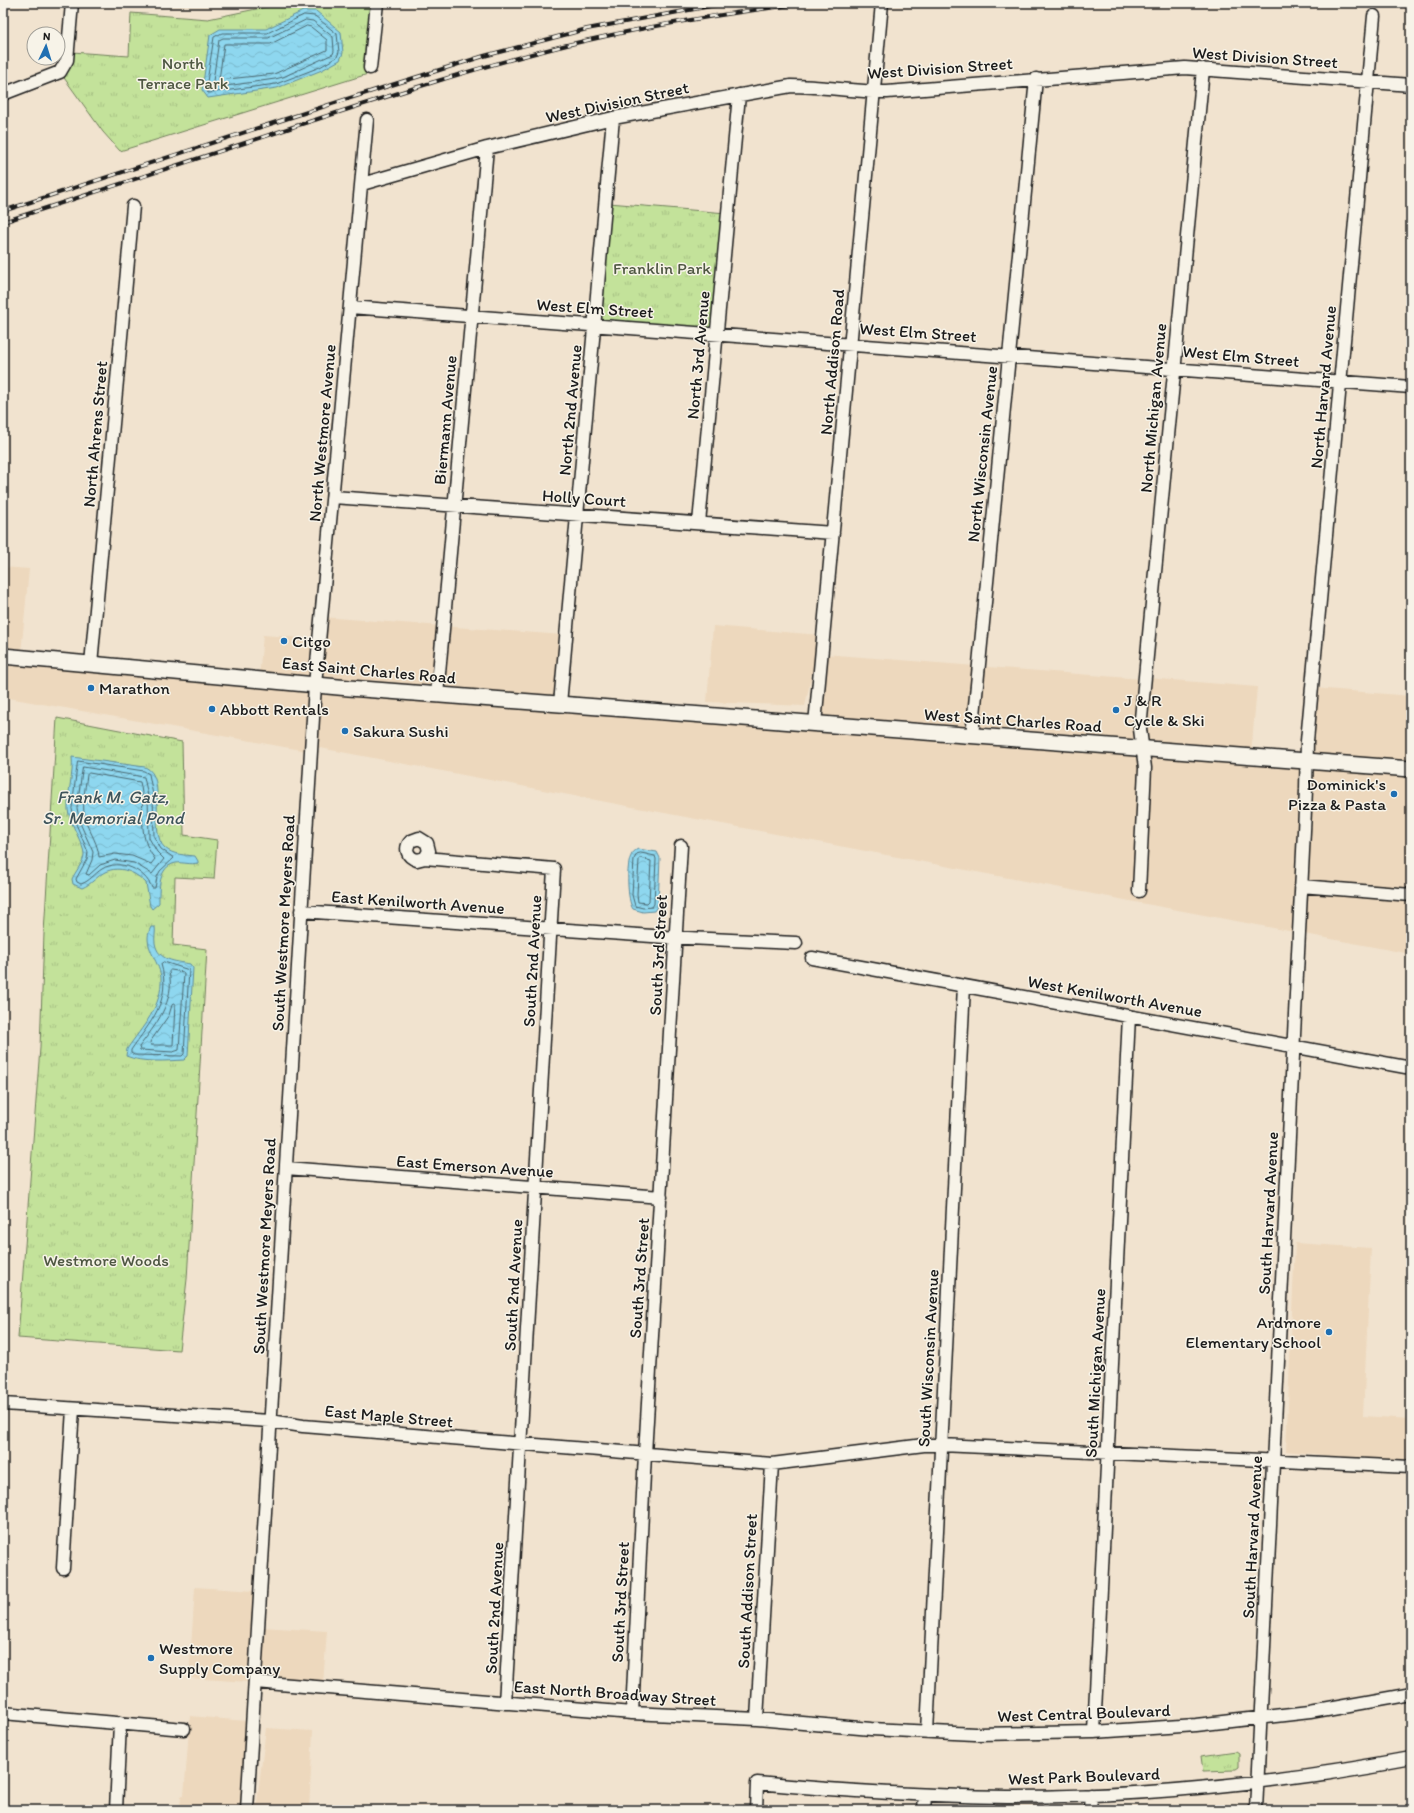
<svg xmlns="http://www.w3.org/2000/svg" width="1414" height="1813" font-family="Itim,sans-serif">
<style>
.built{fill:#edd8bd}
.park{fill:url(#park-tufts);stroke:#707f5b}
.water{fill:url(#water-waves);stroke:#608c9b}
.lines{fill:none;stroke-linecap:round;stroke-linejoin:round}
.shore{stroke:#4a6770;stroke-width:1}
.minor-casing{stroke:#1c1c1c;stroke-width:15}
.major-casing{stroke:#1c1c1c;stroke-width:18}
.minor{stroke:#f7f3e8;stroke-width:12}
.major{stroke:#f7f3e8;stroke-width:15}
.rail-casing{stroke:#1c1c1c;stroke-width:4}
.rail{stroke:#f7f3e8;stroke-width:2.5;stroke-dasharray:8;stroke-linecap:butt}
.poi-dot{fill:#1f6fb2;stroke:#f7f3e8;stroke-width:1.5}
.labels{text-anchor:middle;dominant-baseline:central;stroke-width:3;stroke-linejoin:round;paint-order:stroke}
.street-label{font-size:17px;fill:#1c1c1c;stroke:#f7f3e8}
.park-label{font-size:17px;fill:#4e5742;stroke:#f7f3e8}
.poi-label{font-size:17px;fill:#1c1c1c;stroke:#f7f3e8;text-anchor:start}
.water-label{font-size:18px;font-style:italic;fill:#3e545b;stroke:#f7f3e8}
</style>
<defs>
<pattern id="park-tufts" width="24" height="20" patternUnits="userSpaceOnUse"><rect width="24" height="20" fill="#c3e29a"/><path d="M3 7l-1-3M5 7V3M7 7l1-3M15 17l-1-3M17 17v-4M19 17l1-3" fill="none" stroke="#a7c184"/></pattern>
<pattern id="water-waves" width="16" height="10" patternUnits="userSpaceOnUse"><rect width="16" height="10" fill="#8ed7ef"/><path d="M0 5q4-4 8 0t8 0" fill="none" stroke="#7ab8cc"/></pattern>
</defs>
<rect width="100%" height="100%" fill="#f1e3cf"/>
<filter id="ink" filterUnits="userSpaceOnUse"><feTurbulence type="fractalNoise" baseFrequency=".025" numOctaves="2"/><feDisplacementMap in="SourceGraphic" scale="8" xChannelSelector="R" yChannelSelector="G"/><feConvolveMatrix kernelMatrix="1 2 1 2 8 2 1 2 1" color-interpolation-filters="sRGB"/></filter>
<g filter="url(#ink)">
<!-- built -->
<path class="built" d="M3 567 29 569 21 654 3 653Z
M322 617 563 635 558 702 318 683Z
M713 626 820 635 805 706 707 702Z
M263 635 317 639 313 682 259 677Z
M824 654 1142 679 1139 746 819 722Z
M3 659 312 686 307 751 3 697Z
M1148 678 1257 687 1251 754 1145 746Z
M318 688 1411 773V954L315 747Z
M1314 688 1411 696V767L1309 759Z
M1295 1243 1371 1248 1363 1416 1411 1419V1464L1286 1451Z
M195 1587 254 1591 248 1682 189 1678Z
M261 1627 327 1631 323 1684 259 1679Z
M190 1716 246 1721 241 1810H180L181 1796H184Z
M266 1728 313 1731 309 1810H256Z"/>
<!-- park -->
<path class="park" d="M285 3H375L368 74 120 151 103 132 62 75 72 52 129 56 131 13 208 19Z
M609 203 726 213 715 332 598 323Z
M57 718 182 742 184 835 217 840 214 879 175 877 173 945 207 949 187 1279 179 1350 18 1338 40 1048 44 933Z
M1236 1751 1239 1753V1768L1236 1770 1203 1771 1201 1756Z"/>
<!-- water -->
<path class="water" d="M303 11H316L341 32 343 53 340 60 322 70 277 88 208 98 202 90 210 35 220 29H266Z
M72 757 145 767C169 777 147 832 165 848 173 855 185 855 195 856L198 861V863C191 865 183 862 176 863 158 866 159 890 159 903L152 909 150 906 146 883C135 872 120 865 105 872 97 876 92 884 82 888L73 884 72 879C75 872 84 862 84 854 84 845 70 824 68 810 67 792 74 774 72 757Z
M638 849 657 852 660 858 658 905 654 911 643 912 633 909C627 901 626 865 631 856 632 853 634 851 638 849Z
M151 927H155C156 932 154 938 155 943 158 961 175 961 190 964L193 968 188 1056 184 1060C166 1061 143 1063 126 1056L127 1049C142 1027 163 1006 161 977 159 960 141 945 151 927Z"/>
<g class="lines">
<!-- shore -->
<path class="shore" d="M304 15 315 16 337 34 339 52 337 57 320 67 276 84 208 93 206 88 214 37 222 33H267Z
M306 20 313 21 333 37 334 51 333 54 283 77 275 79 212 88 219 40 223 38H268Z
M307 26 311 27 327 40V50L274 74 219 80 224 44H270Z
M78 761 144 771 149 774 153 795 154 837 161 849 174 858 160 871 157 877 155 888H152C145 870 120 858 102 869 94 874 90 881 81 884L77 882 76 879 87 859 88 852 76 824 72 809Z
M83 767 144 777 148 796 149 838 157 852 164 859 152 874 134 863 115 860 100 865 89 875 86 874 92 860 93 852 80 823 77 808Z
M89 773 140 782C147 810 135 834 155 859L151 864 132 856 115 854 99 857C98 844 91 834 86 822 81 807 85 790 87 775Z
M641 853 655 856 656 859 654 904 652 907 643 908 635 906 632 895 634 859 637 854Z
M641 858 651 861 649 901 647 903 638 902 637 894 639 860Z
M164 962 189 970 184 1054 182 1056 134 1055 131 1053V1050C150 1022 172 1001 161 964Z
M171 970 183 972 184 974 179 1050 173 1052 140 1050 139 1047C155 1026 176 1000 169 972Z
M175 1004 173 1045H151L150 1042 169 1015 172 1005Z"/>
<defs>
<path id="minor" d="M370 68 377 3
M3 94 60 72 67 60 72 3
M362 184 487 148 613 118 791 86C823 86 855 92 887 92L1185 68 1411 85
M350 307 1411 387
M333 497 833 533
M699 523 739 95
M91 664 133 206
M437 695 487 148
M560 704 613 118
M815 724 882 3
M972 736 1036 79
M425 858 429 851 427 843 419 838 411 841C404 848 407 857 417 860L425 858 554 869 505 1703
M1301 886 1411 895
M1139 891 1145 768 1140 729 1203 69
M301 911 666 937 796 943
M812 958 1411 1068
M286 1168 661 1197
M3 1404 270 1421 303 1426 772 1464 924 1445H941L1411 1467
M63 1568 73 1409
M255 1682 632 1713 757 1719 871 1729 975 1734 1094 1732 1196 1725 1310 1712 1411 1694
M3 1713 184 1729
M632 1713 645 1454 681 846
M757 1719 772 1464
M927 1732 964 986
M1094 1732 1129 1016
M116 1810 120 1723
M247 1810 315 685 367 120
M756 1810 757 1783C841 1791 924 1796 1008 1797 1143 1797 1278 1783 1411 1758
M924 1810 925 1795
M1090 1810 1091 1795
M1256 1810 1306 790 1307 741 1374 16"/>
<path id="major" d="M3 656 349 688 1411 769"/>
</defs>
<!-- minor casing -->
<use href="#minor" class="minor-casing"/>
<!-- major casing -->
<use href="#major" class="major-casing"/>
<!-- minor -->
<use href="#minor" class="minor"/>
<!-- major -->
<use href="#major" class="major"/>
<defs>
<path id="rail" d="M3 211 347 99 484 56 587 29 727 3
M3 222C99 191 194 160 290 128 382 98 473 68 567 45 646 26 726 13 807 3"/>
</defs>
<!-- rail casing -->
<use href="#rail" class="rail-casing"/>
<!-- rail -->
<use href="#rail" class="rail"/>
</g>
</g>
<!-- markers -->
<g class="poi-dot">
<circle cx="284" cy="641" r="4"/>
<circle cx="91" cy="688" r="4"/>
<circle cx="212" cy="709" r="4"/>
<circle cx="1116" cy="710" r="4"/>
<circle cx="345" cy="731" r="4"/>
<circle cx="1394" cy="794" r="4"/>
<circle cx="1329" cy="1332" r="4"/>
<circle cx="151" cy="1658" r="4"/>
</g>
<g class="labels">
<!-- street labels -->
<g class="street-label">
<text transform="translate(1265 57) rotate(4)">West Division Street</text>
<text transform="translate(940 68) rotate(-4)">West Division Street</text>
<text transform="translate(617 102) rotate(-12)">West Division Street</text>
<text transform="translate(595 308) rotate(4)">West Elm Street</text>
<text transform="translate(918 332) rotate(4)">West Elm Street</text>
<text transform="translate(698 355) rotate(-85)">North 3rd Avenue</text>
<text transform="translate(1241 356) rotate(5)">West Elm Street</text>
<text transform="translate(832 362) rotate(-85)">North Addison Road</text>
<text transform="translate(1323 387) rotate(-85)">North Harvard Avenue</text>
<text transform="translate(1153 408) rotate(-85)">North Michigan Avenue</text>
<text transform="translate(570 410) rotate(-85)">North 2nd Avenue</text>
<text transform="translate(445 420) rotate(-85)">Biermann Avenue</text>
<text transform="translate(322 433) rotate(-85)">North Westmore Avenue</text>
<text transform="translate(95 434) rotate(-85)">North Ahrens Street</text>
<text transform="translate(982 454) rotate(-84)">North Wisconsin Avenue</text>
<text transform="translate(584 498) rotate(4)">Holly Court</text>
<text transform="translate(369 670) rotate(5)">East Saint Charles Road</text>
<text transform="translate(1013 720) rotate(4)">West Saint Charles Road</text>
<text transform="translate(418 902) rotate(4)">East Kenilworth Avenue</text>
<text transform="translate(283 923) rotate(-87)">South Westmore Meyers Road</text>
<text transform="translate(658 955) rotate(-87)">South 3rd Street</text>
<text transform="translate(532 961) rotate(-87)">South 2nd Avenue</text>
<text transform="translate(1115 996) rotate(10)">West Kenilworth Avenue</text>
<text transform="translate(475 1166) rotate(4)">East Emerson Avenue</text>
<text transform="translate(1268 1213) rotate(-87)">South Harvard Avenue</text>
<text transform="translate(264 1246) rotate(-87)">South Westmore Meyers Road</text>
<text transform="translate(639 1278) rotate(-86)">South 3rd Street</text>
<text transform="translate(513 1285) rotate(-87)">South 2nd Avenue</text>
<text transform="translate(928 1358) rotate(-87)">South Wisconsin Avenue</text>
<text transform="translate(1095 1373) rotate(-87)">South Michigan Avenue</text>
<text transform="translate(389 1416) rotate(5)">East Maple Street</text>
<text transform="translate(1252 1537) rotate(-87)">South Harvard Avenue</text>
<text transform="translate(747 1591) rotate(-87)">South Addison Street</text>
<text transform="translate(620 1602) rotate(-87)">South 3rd Street</text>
<text transform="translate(494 1608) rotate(-87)">South 2nd Avenue</text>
<text transform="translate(615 1693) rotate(4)">East North Broadway Street</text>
<text transform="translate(1084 1713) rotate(-2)">West Central Boulevard</text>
<text transform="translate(1084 1776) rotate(-2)">West Park Boulevard</text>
</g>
<!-- park labels -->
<g class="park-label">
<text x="183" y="63">North<tspan x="183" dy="20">Terrace Park</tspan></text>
<text x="662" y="268">Franklin Park</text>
<text x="106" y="1260">Westmore Woods</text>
</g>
<!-- poi labels -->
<g class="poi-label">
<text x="292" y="641">Citgo</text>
<text x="99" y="688">Marathon</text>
<text x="1124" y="700">J &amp; R<tspan x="1124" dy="20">Cycle &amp; Ski</tspan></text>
<text x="220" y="709">Abbott Rentals</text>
<text x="353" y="731">Sakura Sushi</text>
<text x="1386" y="784" text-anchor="end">Dominick's<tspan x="1386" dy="20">Pizza &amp; Pasta</tspan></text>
<text x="1321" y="1322" text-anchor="end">Ardmore<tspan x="1321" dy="20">Elementary School</tspan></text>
<text x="159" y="1648">Westmore<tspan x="159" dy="20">Supply Company</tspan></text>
</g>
<!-- water labels -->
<g class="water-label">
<text x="113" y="797">Frank M. Gatz,<tspan x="113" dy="21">Sr. Memorial Pond</tspan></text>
</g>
</g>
<!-- margin -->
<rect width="1414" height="1813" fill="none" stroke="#f7f3e8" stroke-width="16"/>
<rect x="8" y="8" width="1398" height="1797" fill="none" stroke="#1c1c1c" stroke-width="1.5" filter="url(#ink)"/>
<!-- north arrow -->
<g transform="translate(46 46) rotate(4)"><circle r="19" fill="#f7f3e8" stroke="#9f9d96"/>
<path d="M0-3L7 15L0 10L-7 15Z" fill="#1f6fb2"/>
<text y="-6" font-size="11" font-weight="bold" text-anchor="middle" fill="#1c1c1c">N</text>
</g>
</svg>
